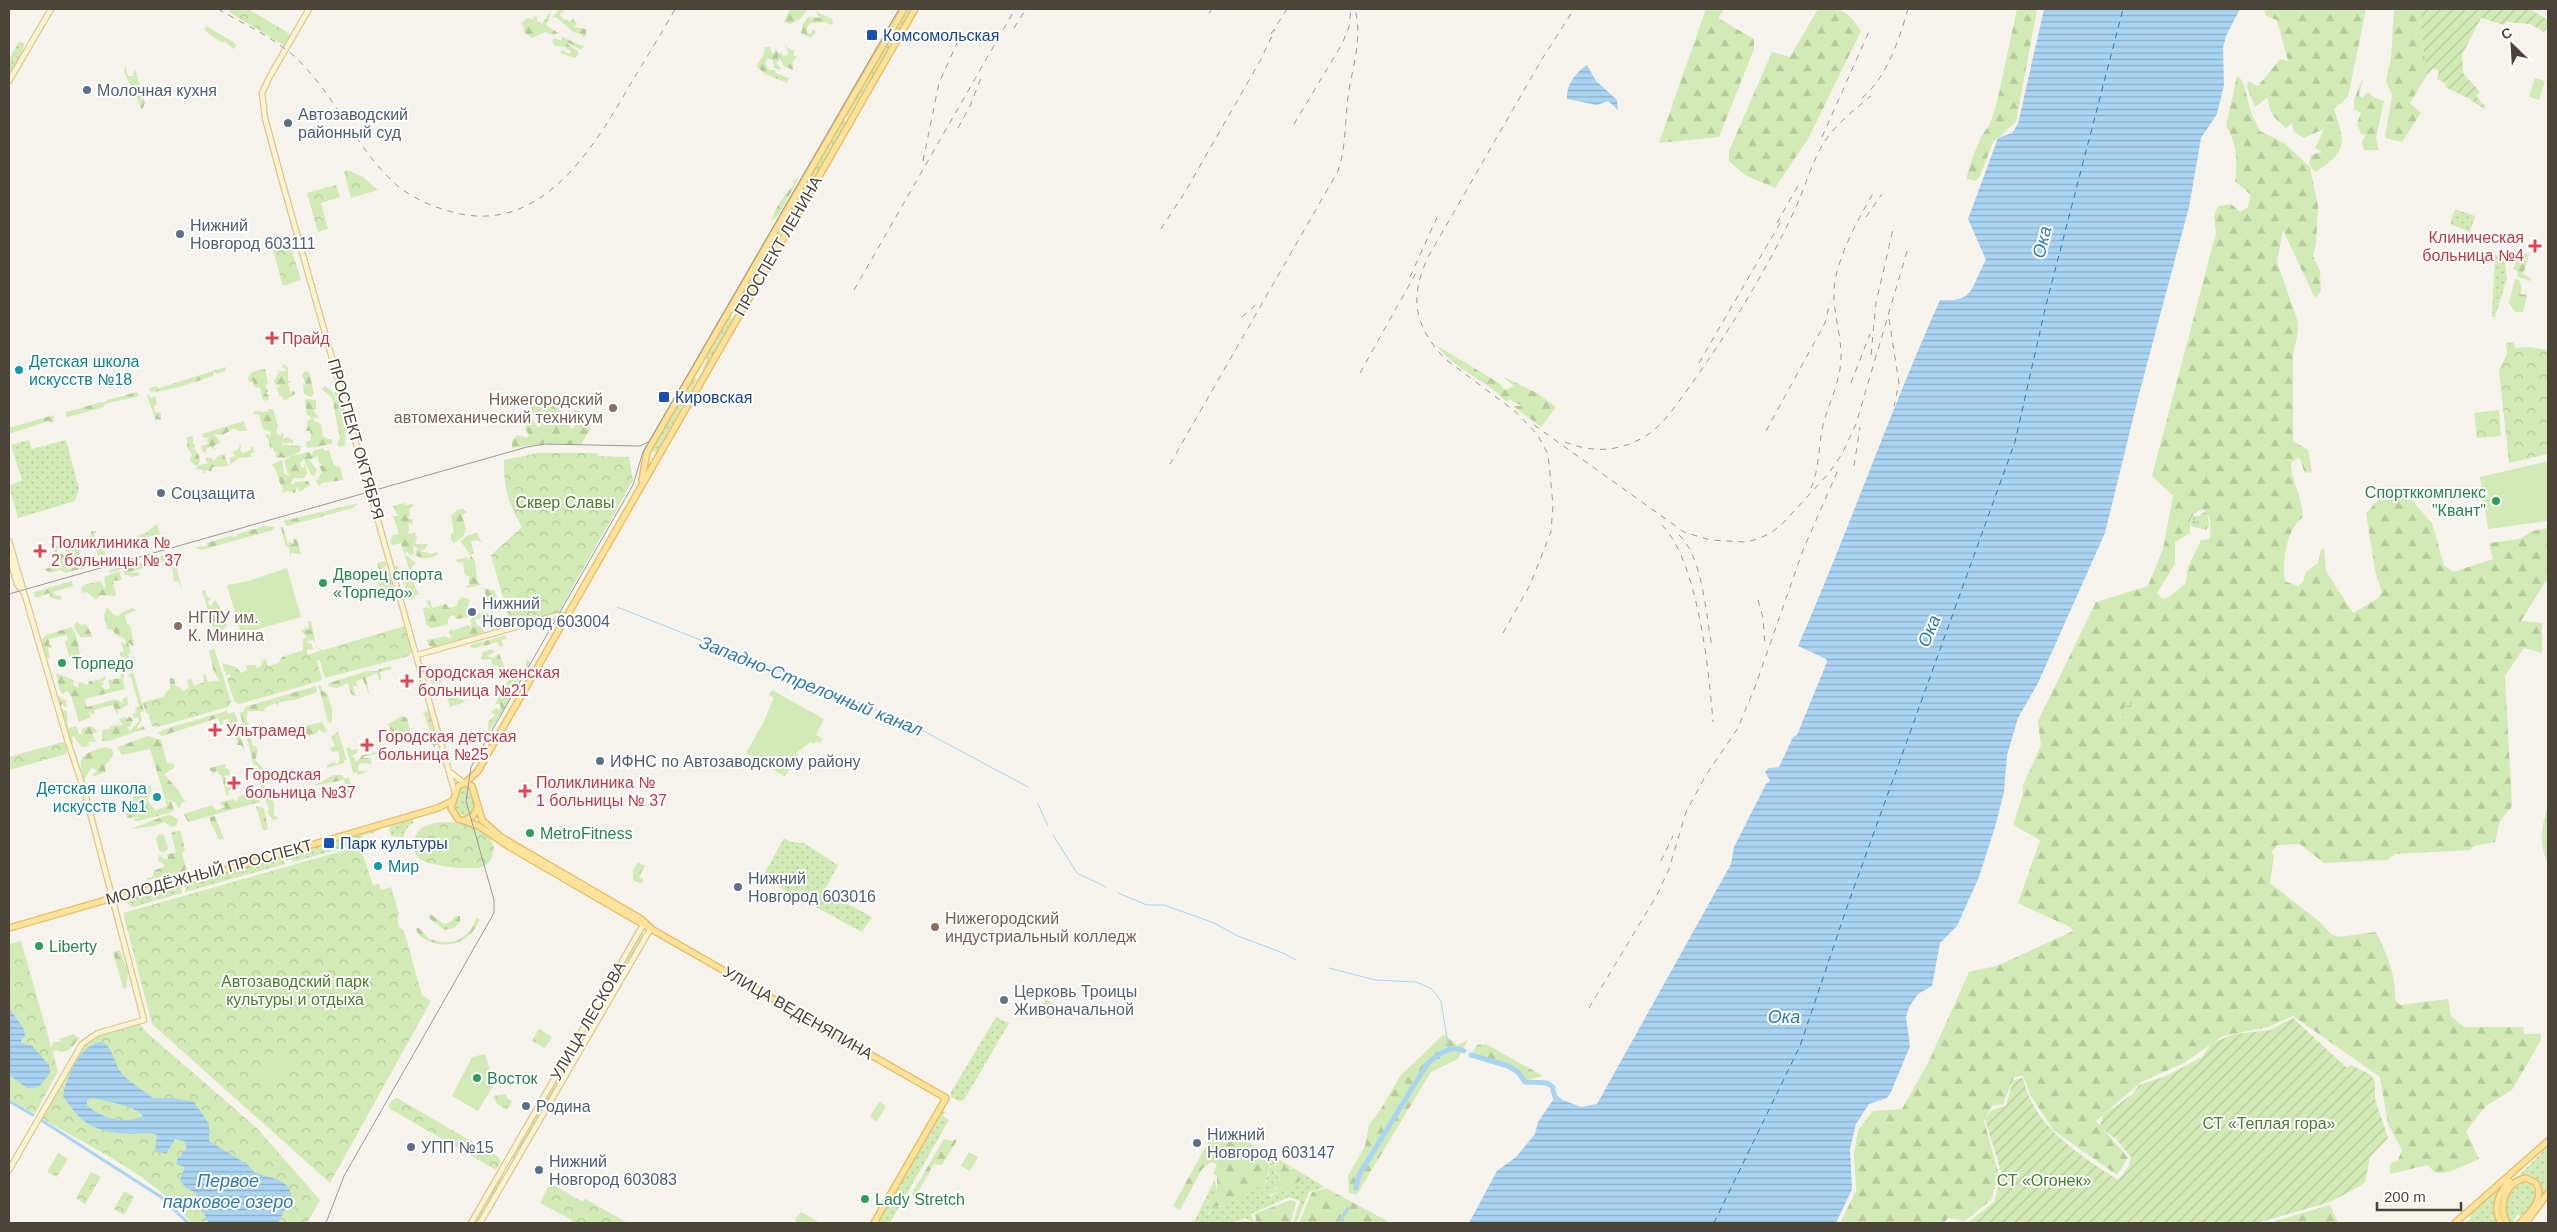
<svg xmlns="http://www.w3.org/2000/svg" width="2557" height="1232" font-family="Helvetica,sans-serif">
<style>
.grass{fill:url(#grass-dots)}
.forest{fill:url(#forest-firs);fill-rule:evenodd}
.wetland{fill:url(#wetland-marsh)}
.park{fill:url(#park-crowns)}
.garden{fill:url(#garden-furrows)}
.pitch{fill:#d2eab5}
.water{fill:url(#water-rules);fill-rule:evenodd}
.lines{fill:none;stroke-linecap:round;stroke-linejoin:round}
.stream{stroke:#a9d4f2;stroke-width:1}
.canal{stroke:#a9d4f2;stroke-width:3}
.river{stroke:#a9d4f2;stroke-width:5}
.ferry{stroke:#2e7ab2;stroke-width:1;stroke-dasharray:6 5;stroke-linecap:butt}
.secondary-casing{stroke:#d6c79b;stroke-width:7}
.primary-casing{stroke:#e6c16a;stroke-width:8}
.secondary{stroke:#fff3cd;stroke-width:4.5}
.primary{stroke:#ffe39c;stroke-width:5}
.tram{stroke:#9a9a9a;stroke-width:1}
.rail{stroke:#9a9a9a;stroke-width:1;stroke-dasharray:6 6;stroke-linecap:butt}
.transit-dot{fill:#1a4fb4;stroke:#fff;stroke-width:2}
.service-dot{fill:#5c6f8a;stroke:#fff;stroke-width:2}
.health-dot{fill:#e0444e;stroke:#fff;stroke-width:2}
.culture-dot{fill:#0f9aa8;stroke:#fff;stroke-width:2}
.education-dot{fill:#8d6e63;stroke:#fff;stroke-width:2}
.leisure-dot{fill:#2e9e5b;stroke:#fff;stroke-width:2}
.worship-dot{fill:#6b7280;stroke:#fff;stroke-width:2}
.labels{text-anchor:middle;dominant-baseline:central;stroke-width:4;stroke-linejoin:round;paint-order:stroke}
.transit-label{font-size:16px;fill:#164399;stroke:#fff;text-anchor:start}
.service-label{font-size:16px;fill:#4e5e75;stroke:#fff;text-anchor:start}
.health-label{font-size:16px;fill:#be3a42;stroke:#fff;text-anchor:start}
.street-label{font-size:16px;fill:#4b4439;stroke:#fff}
.culture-label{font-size:16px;fill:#0d838f;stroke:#fff;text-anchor:start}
.education-label{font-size:16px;fill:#785e54;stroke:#fff;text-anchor:start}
.leisure-label{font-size:16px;fill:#27864d;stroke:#fff;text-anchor:start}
.park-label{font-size:16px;fill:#4a7f2a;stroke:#fff}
.worship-label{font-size:16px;fill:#5b616d;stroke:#fff;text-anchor:start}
.water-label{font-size:18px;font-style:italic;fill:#2e7ab2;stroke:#fff}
</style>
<defs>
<pattern id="grass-dots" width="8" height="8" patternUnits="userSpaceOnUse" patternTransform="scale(1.25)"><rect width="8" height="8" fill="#d2eab5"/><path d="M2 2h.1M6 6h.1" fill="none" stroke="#b6ca9c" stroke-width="1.8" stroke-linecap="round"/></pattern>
<pattern id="forest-firs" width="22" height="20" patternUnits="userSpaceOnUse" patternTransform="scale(1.25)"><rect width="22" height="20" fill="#d2eab5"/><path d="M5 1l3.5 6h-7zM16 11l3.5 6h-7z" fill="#b6ca9c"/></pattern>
<pattern id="wetland-marsh" width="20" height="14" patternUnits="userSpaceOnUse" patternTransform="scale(1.25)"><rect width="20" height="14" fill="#d2eab5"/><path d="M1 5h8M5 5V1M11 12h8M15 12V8" fill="none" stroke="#b6ca9c"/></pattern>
<pattern id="park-crowns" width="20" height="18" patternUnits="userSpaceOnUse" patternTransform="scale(1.25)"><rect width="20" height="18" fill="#d2eab5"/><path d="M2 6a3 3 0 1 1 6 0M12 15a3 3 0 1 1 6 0" fill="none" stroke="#b6ca9c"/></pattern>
<pattern id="garden-furrows" width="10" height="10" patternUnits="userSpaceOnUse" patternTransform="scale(1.25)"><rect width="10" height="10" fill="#d2eab5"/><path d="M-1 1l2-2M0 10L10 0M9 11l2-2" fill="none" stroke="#b6ca9c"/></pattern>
<pattern id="water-rules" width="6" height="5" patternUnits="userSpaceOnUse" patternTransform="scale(1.25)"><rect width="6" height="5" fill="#a9d4f2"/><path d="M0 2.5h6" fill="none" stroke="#8caec5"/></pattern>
</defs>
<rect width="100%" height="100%" fill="#f6f3ec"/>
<!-- grass -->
<path class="grass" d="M906 9H912L848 117 846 115 851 103Z
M19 41 24 44 23 51 9 75V60Z
M845 120 846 123 834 147 750 292 740 301 842 121Z
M2455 209 2475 216 2470 232 2450 224Z
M2495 254 2505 262 2507 279 2495 317H2492Z
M729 316 734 319 705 370 702 371 710 350Z
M693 378H696L697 380 656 453 652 451 654 445Z
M29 440 32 449 66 440 79 489 75 501 18 518 9 486 22 480 11 445Z
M466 787 471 791 474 807 470 815 463 816 457 813 455 805 461 789Z
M412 819 414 822 406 829 404 837 391 836 389 827Z
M382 830 362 836 363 842 293 862 292 859 286 861 285 855 372 831Z
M784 838 791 842 804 843 838 865 824 891 872 917 862 932 762 878Z
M282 856 285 864 185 892V885Z
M178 887 181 888 182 893 133 907 122 900Z
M641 932 645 935 605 1001 603 998Z
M602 1003 604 1005 515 1160 512 1158Z
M996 1017 1009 1023 964 1100 959 1101 951 1097V1092Z
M942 1111 945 1112 943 1116 949 1120 890 1223H878Z
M2548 1146V1189L2539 1204C2542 1193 2543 1182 2531 1176L2517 1178 2504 1191Z
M1275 1159V1172L1278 1175 1279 1185 1267 1195 1271 1196 1286 1187 1292 1168 1285 1167V1163L1325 1187 1309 1192 1296 1223H1293L1300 1201 1289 1197 1251 1214 1254 1222 1245 1219 1227 1223H1190L1195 1220 1215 1179 1217 1193 1212 1197 1211 1206 1202 1215 1209 1214 1215 1207H1220L1260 1184 1267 1182 1265 1177H1268L1270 1164Z
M499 1178 503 1181 479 1223H473Z
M2523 1182 2532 1185 2536 1194 2530 1208 2521 1217 2518 1214 2514 1220 2515 1223H2510C2499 1207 2508 1191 2523 1182Z
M2502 1186 2494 1205 2497 1223H2463L2471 1219 2468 1215Z"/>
<!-- forest -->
<path class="forest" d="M557 9 565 11 560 13 561 17 570 22 573 19 577 23 574 27 586 29V36L583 37 581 34 573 32 557 18 552 17 558 11Z
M790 9H808L800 19 790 24 784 22Z
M1706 9H1724L1718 18 1754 39V49L1719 137 1659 143Z
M1818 9C1842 9 1847 9 1861 31L1809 137 1775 188 1745 175 1729 161V151L1772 52 1790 57Z
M2017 9H2037L2016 122 1993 142 1980 176 1976 181 1966 179 1973 156 1981 137 1990 124 1997 102Z
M2264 9H2366L2348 97 2334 109C2345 143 2349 151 2315 172L2309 164 2311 155 2322 152 2315 148 2324 129 2304 138 2294 132 2292 123 2286 128C2275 119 2268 112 2268 97L2255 107 2247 87 2248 81 2258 86 2280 59 2288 61 2277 20 2266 16Z
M2394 9H2424L2420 19 2427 75 2410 103 2421 113 2402 142 2385 138 2392 95 2386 81 2391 58Z
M551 10 549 20 546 25 558 33 553 35 545 32 532 38 524 32V27L521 24 527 18 533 20 535 16 537 17V21L542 24Z
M815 11 832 19 833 23 831 25 826 22 810 23 807 28V33L810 34 813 29 816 32 811 38 801 33 803 24 808 17 820 18Z
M206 26 235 43 236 46 233 49 225 42 222 43 204 30Z
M561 36 582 46 586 43 581 50 569 43 567 44 578 51V55L575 58 560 53 562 50 569 54 571 52 565 47 555 46 552 41 555 38 562 41Z
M785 45 791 51 795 50 793 55 797 57 793 61V70L784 66 778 55 779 61 776 62 782 70 774 68 773 61 768 58 765 63 769 70H775L776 73 789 78 787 83 765 74 756 66 763 56 765 47H770L771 52 774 53 776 48 778 53 782 52V55L786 56 789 53Z
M125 65 128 76H133L135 69 145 103 142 110 124 72Z
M2237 76 2240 78 2244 85 2251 113 2260 131 2284 143 2310 167 2318 206 2316 244 2313 256 2320 271 2321 291 2315 298 2283 230 2277 262 2298 322V332L2293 354V441L2308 450 2312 472 2305 473 2299 457 2291 463C2291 482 2304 499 2302 518 2287 528 2281 564 2285 581L2298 586 2303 582 2306 572 2318 563 2321 550 2324 548 2326 571 2353 613 2377 599 2382 592 2376 575 2366 513 2382 496 2408 489 2416 505 2432 523 2444 565 2453 572 2493 559 2489 543 2520 539 2532 531 2548 528V581L2545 582 2521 621 2542 623V653L2524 648 2505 676 2512 806 2500 821 2495 842 2474 846 2470 850 2395 854 2387 860 2324 863 2300 844 2277 845 2271 853 2274 855 2270 883 2320 922 2331 934 2338 937 2376 932C2387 955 2396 974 2395 1000L2400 1005 2448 999 2451 1016 2464 1027H2523L2524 1034H2541V1040L2512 1090 2486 1106 2466 1131 2479 1159 2449 1172 2436 1173 2427 1165 2390 1174V1164L2398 1160 2402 1150 2388 1124 2380 1077 2293 1016 2268 1027 2223 1036 2184 1063 2141 1082 2096 1121 2128 1158 2117 1175 2053 1130 2031 1096 2023 1076 2014 1077 2003 1104 1992 1106 1984 1121 1999 1175 1991 1200 1965 1221 1948 1218 1944 1223H1840L1856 1191 1854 1154 1858 1130 1873 1111 1902 1109 1929 1061 1969 972 1997 966 2073 931 2070 927 2018 903 2040 840 2013 825 2023 794V786L2041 745 2038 721 2096 602 2148 586 2163 549 2173 496 2152 476 2216 233 2214 215 2218 206 2231 204 2240 212 2248 207 2251 195 2235 181C2238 163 2237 142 2226 126ZM2202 509C2213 515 2210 529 2210 539L2201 540 2188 567 2186 583 2169 597 2162 599 2157 593 2175 564V542L2190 533C2190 519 2190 515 2202 509Z
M2362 80H2363L2359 95 2362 98 2368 92 2375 98 2384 101 2376 138 2379 150H2364L2362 142 2366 135 2361 134C2356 120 2357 126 2361 113L2354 109V100Z
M797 178 798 180C789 193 783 213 772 221 772 212 787 191 794 185L793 182Z
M2520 252 2529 255 2523 274 2531 278 2530 281 2518 277 2517 271 2513 269Z
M2515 279 2519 280 2522 287 2520 294 2527 295 2523 312H2515L2509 302Z
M1436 345 1499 383 1505 390 1514 386 1502 376 1537 393 1556 407 1541 427 1513 406H1522L1510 400 1506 401C1485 379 1455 370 1436 345Z
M285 364 288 368V380L292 382 288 383 290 392 294 391 295 394 284 401 282 396H279L277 388 280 386 275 384 274 381 279 372 276 370 284 372 286 369 282 368V365Z
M226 367V371L217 374 214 371 213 376C200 380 159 395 148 391L150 388 156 386 159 388Z
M262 369H265L268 383 265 386 268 391 266 393 269 396 268 400 263 401 260 388 254 387 253 381 249 382 248 377 252 372Z
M305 371 309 372 314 394 311 397 304 394 303 383 307 386 302 375Z
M325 386 333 392 341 419 334 392 338 391 349 433 346 434 342 424 346 438 345 445 339 447 337 445 340 438 332 398 322 389Z
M137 392 139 396 105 404 104 407 68 417 66 416V412L102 402 105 403 107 400Z
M149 394 150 398 155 396 157 404 154 406V411L161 413V420L156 419 157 424 147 396Z
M305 399 316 400V409L313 410 319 418H314V421L321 424 323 436 328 439H332V444L307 448 306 442 311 440 310 431H306L308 420H311L310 416 307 415Z
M535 401 543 409 550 404 566 414 558 415 556 419 558 424H563L565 420 570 419V429L575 427 576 418 570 414 574 410 580 411 585 417 594 418 588 423 591 428 581 444H547L545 441 544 444 512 448V441L517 435 527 438 529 435 525 429 527 421 523 422 521 420 526 414 533 420 537 427H540L542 420 548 422 549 418 539 413 534 417 530 404Z
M269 409H273L278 426 276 433 280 436 282 433 284 435 282 439 288 437 293 440V444L289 442 285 444 283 441 282 445 301 446 300 452 285 458 275 457 277 452H274L273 448 270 449 269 440 265 435 268 434 270 437 271 432 263 429 259 415 253 414 255 411 267 412Z
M54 415 53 423 48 421 9 434V428Z
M244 421 247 431H238L234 428 223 435 214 434 221 443 214 445 215 451 211 446 206 449V453L203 452 201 446 208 444 207 439 210 437 204 438 202 434Z
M193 436V444L196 445 194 448 199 456 200 462 196 466 190 461 192 454 187 447V437Z
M239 443 241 447 240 450 243 453 251 450 250 446 253 447 254 452 251 453V457L239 458 230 465V458L235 456 233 452 240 447Z
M323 448 325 451 329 450 334 465 340 467 343 480 322 483 319 486 316 481 322 472 319 466 324 465 319 463 318 456 309 460 317 470 314 476 311 475 304 459 300 463 301 467 304 468 305 463 307 473 304 478H294L291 482 293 485 295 482 308 481 310 485 300 492 297 486 295 493 287 491 282 493 283 486H281L275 468 271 465 282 460 284 474 291 476 287 472 284 461 291 456 309 452 312 456 313 451Z
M224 454 228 466 212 467 211 472 206 470 204 474 202 473 204 470 195 469 199 465 209 463 205 460 207 457 213 459V462L218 456Z
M359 503 353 508 287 526 283 521Z
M404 503 406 505 412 504 414 506 409 509 410 516 406 517 413 520 412 524 408 523 409 530 407 534 415 533 417 538 415 544H428L425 549 420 551 431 554 437 552 438 554C433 559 423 559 416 556L415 552 418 549 413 546 414 554 410 555 406 551 405 554 416 563 411 568 415 576 406 580H412L419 595H415L412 600 406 591 401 573 397 574 394 567 397 565 400 572 409 570 401 543 392 545 390 542 393 535 399 534 393 516H398L393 506Z
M463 509 467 512 462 515 466 529 463 537 454 543 451 540V534L454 532 451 516 457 510Z
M157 524 160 534 135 540 139 535 146 533Z
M265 526 275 527 273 530 201 550 195 547 207 546V543L230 536 236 537 237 534Z
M281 527H283L288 545 289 542 294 544 293 539H297L301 554 291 553 290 558 289 547H286Z
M91 531H96L97 533H94L95 537 103 538 101 546 105 549V556L99 559 94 544 99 542 84 540 91 535Z
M477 533 482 543 477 540 471 541 474 553 470 555 461 541 466 536Z
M81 536 84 537V543L77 545 76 550 78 547 81 548 80 555 73 557 71 552 67 553 65 550 68 544 62 546 61 543 66 539 67 542 81 541Z
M58 545 60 548 57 550 58 553 64 555 68 569 98 561V564L65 573 61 570 49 573 45 569 52 567 56 569 63 566 58 559H55L53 546Z
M182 553 183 556 179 557 180 562 176 565 182 591 178 581H174L172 566 162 562 127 573 138 572 140 575 132 577 124 574 123 569 109 573V570L140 562 144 564 143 560 146 559 149 562 151 559 164 555 166 557Z
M471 556 475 561 477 580 481 585 467 588 465 587 469 585V576L465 575 463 562 459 563 455 560 468 557V561Z
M385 561 387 565 382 568 388 569 394 594 387 593 382 584 381 587 386 596 383 598 376 575 379 574 381 577 377 563Z
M119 571 122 580 113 581 116 596 100 595 96 600 87 592 83 593 81 589 83 585 100 581 106 590 104 577Z
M72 581 73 586 53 592 55 595 61 596V600L51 598 49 593 35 598 34 592Z
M484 588 495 591 500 607 497 608 502 612 495 610 490 613Z
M206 590V596L211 599 208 601 209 605 211 606 215 600C220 605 224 619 227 625L222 631 219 629 215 630 219 640 222 642 218 644 202 591Z
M462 597 470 600 466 611 471 614 469 617 456 619 454 615 449 617 447 625 431 628 426 624 423 609 426 607 431 609 426 601 430 600 432 608 446 604 449 608 458 605 457 602Z
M107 607 114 615 119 616 121 613 133 608 136 610 125 615 127 624 130 625 134 645 132 646 128 642 131 653 129 655 125 646 132 665 130 666 124 654 125 658 120 656V652H124L121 642 126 644 124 638 116 635 113 630 107 629 104 615Z
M485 612 489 614V617L476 619 475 622 478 626 482 627 484 632 435 648 428 645 427 640 446 636 449 639 451 637 449 631 452 629 453 631 468 625 472 628 470 621 474 615Z
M308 621H311L316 646 323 651 321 652 313 640 307 641 308 643H311L313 649 307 650V656L318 651 322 654V660L272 666 279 662 282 657 303 650V639L307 637 301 630 305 629 304 625 309 631Z
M78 622 80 625 86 624 93 637H80L74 627 75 623Z
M72 627 77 638 81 662 79 664 70 659 65 642 68 639 66 635 49 639V644L52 647 48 649 50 658H46L42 639 46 635Z
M506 635 507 639 501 640 503 646 500 647 498 642 471 649 470 645Z
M214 648 224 679 152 723 150 720 189 695 185 690 189 687 187 680 191 679 194 686 204 682 203 674H205L208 682 220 681 214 672 209 651Z
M492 649 495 652 487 656 493 658 499 653 504 667 503 669 505 672 501 680 497 679 499 672 496 669 499 667 492 664 491 659 482 660 481 658 483 652Z
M266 659 268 669 232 681 230 674 226 675 222 663 236 667 241 673 247 670 246 665H255L257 668 261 666 262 660Z
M526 660 531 662 526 671 527 673 523 675 515 689 510 688 507 691 512 696 492 728 488 731V722L495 715 491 712 496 708 499 710 501 708 500 704H495L509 679 518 678 520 669 526 667Z
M425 665 430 666 431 671 444 672 445 677 441 678 442 683 432 684Z
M390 666 392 669 380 672 381 680H379L377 673 366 678 370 698 363 679 356 681 357 686H353L356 697 351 694 348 683 337 688 328 686 329 683 367 671H378L379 669Z
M133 672 144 711 140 713 142 720 136 729 143 726 145 729 109 741H102V730L110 729V726L123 725 119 719 125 717 128 719 129 716 133 720 130 727H127L130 731 139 721 138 717 134 719 132 714 136 713 135 708 139 706 131 677 128 676Z
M56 673 74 680 73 685 79 688 78 684 80 682 88 685 89 681 99 680 105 676 106 679 99 683 104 682 102 687 106 690 110 687 108 680 122 678 120 675 122 673 125 676 123 680 125 689 88 698 84 700 87 707 116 699 124 704 122 700 127 696 128 705 118 710V716L113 705 94 710V715L88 711 91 717 79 722 71 696 67 691 63 694 60 691Z
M170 678 175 679V685L181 688 182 692 149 713H146L143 703 164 697 165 693 170 689Z
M321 685 322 691 327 693 332 709V723L328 722C325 710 322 697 318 686Z
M316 686 317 692 295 700 279 702 278 706 275 703 265 708 264 711H248L246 716 253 746H256L258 751 255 760 265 770V778L261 779 274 803V816H276L278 819 273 820 267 812 269 810 255 769 257 768 259 773 261 772 257 765H254L240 713 244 711 245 707Z
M441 686 461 693 458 700 462 699 465 702 450 707 446 693 440 689Z
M61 696V699L66 700 67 706 64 707 63 703 60 707 67 712 68 728 76 726 79 734 83 735 81 732 83 728 92 726 98 732 93 733V737L97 742H88L90 746 82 747 72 735 73 743 69 742 58 697Z
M227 711 229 714 234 712 236 716 245 752 241 745H237L238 741H236V735L234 734 229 719 223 720 224 724 220 725 218 718 162 736 158 733 162 730Z
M430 711 433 730H436L441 745H435V750L429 736 425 739 423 736 430 731 423 712Z
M402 716 407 718 411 735 400 739 394 738 388 724Z
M322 722 327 731 324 733 319 729 317 733 304 738 306 735 295 730 296 728Z
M338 732 347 760H344V763L327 768V765L333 762 337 764 340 760 338 751 332 752 330 748 335 746 331 736Z
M148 736 161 740 167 763 174 764V768L164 774 179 791 182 798 186 800 182 803 179 809 174 801 165 799 150 749 122 755 117 747Z
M105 747 112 749 114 754 105 766 106 772 95 776 92 775 97 771 92 767 84 780C77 755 82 754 105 747Z
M349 747 352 750 357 749V753L351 756 354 757 356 762 363 755 385 750 386 754C379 752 371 756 364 756L363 758H370L372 764 361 763 358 766 359 771H367L359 775 355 772 354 774 346 748Z
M226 764 225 768 229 769 230 775 225 776 226 780H232L231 786 233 789 228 791 229 795 227 796 221 775 218 774V770L214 774 210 770V768Z
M334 775H342L344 779 349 777 354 796H348L344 780 312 786Z
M150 784 152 790 147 800 155 810 152 812 167 806 165 800 171 801 174 810 169 813 137 821 133 820 140 817 127 818 123 805 132 800 135 793 146 790Z
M257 792 260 802 188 822 184 814 212 805 216 810 226 807 220 804 221 802 233 799 236 802 238 797Z
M2548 804V864C2538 843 2542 826 2548 804Z
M256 806 264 808 268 829 264 831 262 828Z
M170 814 178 820 176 826 171 827 165 822 154 826 130 829Z
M215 816 224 839 219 840 210 821V817Z
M180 830 185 850 182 853 187 872 148 880 146 878 152 877 155 870 164 867V864L157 860 160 855 163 858 168 859 167 854 176 853 171 833Z
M260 868H262L260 870 204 884Z
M429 913 444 924 451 922 455 916H460V922L454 928 444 930 429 918Z
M476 918 480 919C471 942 450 950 429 941 423 939 417 935 416 928H419L430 940C435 939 438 942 442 942 458 944 472 933 476 918Z
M120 950 128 973 126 989 123 988 113 952Z
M73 1034 80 1038C71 1046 69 1056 56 1050L50 1053 53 1042H61L59 1039Z
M1444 1034 1457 1045 1468 1040 1458 1059 1431 1072 1359 1191 1357 1195 1349 1193 1348 1176 1365 1146 1369 1125 1381 1109 1400 1076Z
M1486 1044 1543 1076 1527 1080C1513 1063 1492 1061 1472 1053L1477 1045Z
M1216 1134 1220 1135 1217 1141 1228 1143 1231 1136 1245 1141 1285 1163V1167L1300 1172 1304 1178 1290 1187 1264 1197 1262 1191 1266 1189 1275 1190 1278 1185V1175L1274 1169 1276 1165 1275 1159 1270 1165 1264 1186 1260 1184 1255 1190 1246 1193 1229 1204 1215 1207 1205 1216 1202 1215 1211 1206 1212 1197 1217 1192V1176L1213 1174 1217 1164 1211 1162 1202 1169 1180 1210 1173 1206 1212 1135Z
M944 1139 953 1141 956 1139V1142L942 1165 934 1164 915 1197 911 1195Z
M1326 1188 1391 1223H1299L1312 1192Z
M1291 1200 1296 1202 1291 1223H1233L1244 1221 1255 1223 1256 1218 1254 1214Z
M2330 1205 2338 1223H2269Z"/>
<!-- wetland -->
<path class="wetland" d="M2204 512 2207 513 2209 526 2206 530 2191 526 2192 516H2199Z
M2127 697 2133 701 2124 727H2119Z"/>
<!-- park -->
<path class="park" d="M231 9H248L287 32 291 36 285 46 229 12Z
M348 170 363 177 378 190 351 198 344 171Z
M336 185 340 197 321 203 328 229 318 232 307 193Z
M288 238 301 280 283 286 271 243Z
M2514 342 2515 348 2529 347 2548 350V454L2509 463 2499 370 2507 354 2506 343Z
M2499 410 2501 436 2477 438 2474 413Z
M538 453H597L598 456 629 457 633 480 559 612 513 626 510 623 491 555 522 527C509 505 503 486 504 460Z
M405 626 412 650 409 656 325 678 317 652Z
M314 653 322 678 320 681 239 704 234 701 227 678Z
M224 679 231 702 228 707 157 727 152 726 145 702Z
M63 742 66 743 69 749 66 754 9 770V757Z
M443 822C461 822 491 826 494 848 493 855 491 861 486 865 477 872 430 866 421 860 410 852 412 833 424 827 429 823 437 823 443 822Z
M360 846 373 885 379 884 381 890 391 887 399 914 397 917 399 927 404 931 422 995 431 1001 330 1183 152 1024 123 913Z
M638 862 645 866 639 877 644 880 641 884 633 880V870Z
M21 941 58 1071 35 1114 9 1099V944Z
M1046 999 1057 1006 1051 1019 1038 1013Z
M139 1023 146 1032 257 1128 320 1200 307 1223H191C154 1175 92 1148 41 1118L83 1046 97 1035Z
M539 1029 552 1037 545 1048 532 1041Z
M506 1094 507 1098 512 1101 507 1110 497 1104 493 1096Z
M397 1098 497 1156 501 1161 496 1170 390 1109 389 1105 392 1100Z
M58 1153 68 1159 57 1177 47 1172Z
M91 1172 101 1177 85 1204 76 1198Z
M550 1183 583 1202 585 1199 628 1223H572V1220L540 1203Z
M124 1191 134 1197 124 1215 114 1209Z"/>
<!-- garden -->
<path class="garden" d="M2424 9H2530L2548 20V26L2544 32 2530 24 2506 22 2504 25 2481 18 2462 55 2463 73 2480 92 2476 96 2486 107 2484 109 2468 98 2445 87 2446 84 2437 79 2439 71 2433 68 2427 75 2420 19Z
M2293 1018 2347 1068 2351 1065 2371 1075 2375 1082V1099L2388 1138 2370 1157 2365 1182 2360 1186 2330 1202 2257 1223H1967L1994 1202 2002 1175 1985 1119 1992 1110 2006 1106 2013 1080 2023 1078C2033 1126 2079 1155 2118 1180L2129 1166 2131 1157 2116 1139 2100 1127 2103 1115 2133 1094 2139 1085 2166 1076 2202 1057 2212 1043 2235 1034 2270 1030Z"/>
<!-- pitch -->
<path class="pitch" d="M2535 78 2545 81 2539 100 2529 97Z
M2548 461V521L2488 529 2480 477Z
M287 568 301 617 241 634 227 585 248 581Z
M772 690 824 719 816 735 823 739 820 743 816 741 814 744 811 742 796 753 798 755 785 777 746 753 763 723 774 698 769 695Z
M159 834 164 835 168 849 165 852 159 851 156 838Z
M281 1052 292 1060C284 1070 284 1084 269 1084L265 1081V1070Z
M485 1054 494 1084 478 1111 452 1096 472 1057Z
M880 1101 886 1107 876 1122 870 1116Z
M969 1152 978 1157 970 1171 961 1166Z
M801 1212 817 1221 818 1223H797L795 1219Z"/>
<!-- water -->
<path class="water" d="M2044 9H2240L2226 36 2223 48 2224 85 2217 114 2201 138 2189 207 2138 398 2105 533 2038 683 2018 718 2007 755 2004 792 1995 827 1979 877 1957 926 1940 943 1932 986 1918 994 1909 1007 1906 1017 1910 1046 1891 1092 1887 1098 1869 1104 1856 1124 1850 1149 1852 1189 1836 1223H1469L1497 1171 1516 1157 1535 1134 1538 1122 1555 1097 1581 1107 1597 1104 1731 864 1734 847 1766 784 1770 781 1765 772 1769 768 1779 767 1793 737 1797 735 1827 662 1826 659 1798 646C1848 532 1889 414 1940 300 1976 303 1971 285 1986 260L1968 219 1998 138 2012 133 2018 124Z
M1587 65 1596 81 1617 100 1618 110 1608 101 1597 105 1567 99C1566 85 1575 73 1587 65Z
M9 1008 24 1029 25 1036 21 1040V1043L31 1045 34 1048 49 1065 50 1073 39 1087 27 1088 9 1075Z
M101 1042C114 1047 113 1061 120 1071 129 1083 141 1088 153 1098H173L194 1102 209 1124V1141L248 1165 254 1172C268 1179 288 1176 292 1197L278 1223H209C204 1213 196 1205 196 1193L186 1188 180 1180 185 1167 176 1164 178 1158 187 1148 184 1141 175 1139 166 1154 155 1150 157 1135C149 1132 139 1134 130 1134 95 1132 81 1124 63 1096 66 1078 80 1044 101 1042ZM92 1098C103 1100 139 1107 143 1116 126 1125 100 1118 87 1105V1100Z"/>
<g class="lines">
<!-- stream -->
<path class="stream" d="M617 607 903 720 1028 787
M1038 804 1048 826
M1053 835 1077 873 1106 887
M1118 893 1147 905H1164L1214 923 1238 936 1283 953 1296 960
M1329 968 1375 980 1416 982 1432 989 1441 1001 1449 1050"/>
<!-- canal -->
<path class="canal" d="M9 1101 33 1115
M41 1120 161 1197 188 1223
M1339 1223 1348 1208"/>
<!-- river -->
<path class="river" d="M1471 1055 1508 1066 1518 1072 1525 1082 1547 1083 1553 1087
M1553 1090 1555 1097 1559 1100
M1356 1188 1359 1175 1427 1064C1437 1055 1450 1044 1464 1051"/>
<!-- ferry -->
<path class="ferry" d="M1714 1223 1800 1046 1847 907 2015 442 2046 305 2123 9"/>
<defs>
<path id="secondary" d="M309 9 270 76 262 93 265 118 282 181 455 793
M9 81 51 9
M9 541 67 739 85 793 144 1020 98 1033 82 1044 9 1170
M9 556 17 584 24 593
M417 655 558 615 565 616
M451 773 464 783
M471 1223 643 925
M480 1223 651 928"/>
<path id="primary" d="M642 480 647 452 904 9
M465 783 478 771 915 9
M465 820 473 816 477 808
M9 928 106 900 194 879 438 808 452 801
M651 928 641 919 501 837 482 820 472 786 465 783 458 786 451 808 458 819 479 826 508 846 639 922 946 1098 874 1223
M2455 1223 2548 1141
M2501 1223C2492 1208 2498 1194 2509 1181
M2507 1223C2498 1206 2505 1182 2526 1178L2536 1183C2545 1198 2530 1213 2520 1223
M2526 1223 2548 1193"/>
</defs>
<!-- secondary casing -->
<use href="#secondary" class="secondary-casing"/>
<!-- primary casing -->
<use href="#primary" class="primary-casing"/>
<!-- secondary -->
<use href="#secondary" class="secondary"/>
<!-- primary -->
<use href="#primary" class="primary"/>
<!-- tram -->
<path class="tram" d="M9 594 527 447 545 444 640 446 648 442
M326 1223 344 1176 494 913V900L466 801 471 767 633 485 643 452 899 9"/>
<!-- rail -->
<path class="rail" d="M218 9C245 25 278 39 300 62 335 97 355 144 390 179 406 195 427 205 449 211 537 238 590 154 627 90 643 63 660 36 675 9
M1209 13 1212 9
M1014 28 1026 9
M1271 34 1287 9
M1862 98C1887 77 1899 40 1908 9
M1294 124 1342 44 1349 27 1351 9
M958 128 970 106 981 78
M1822 137 1870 29
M923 161 939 83 958 41
M1866 217 1882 194
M1777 223 1800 182
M1161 229 1185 192 1260 61 1275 30
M1410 277 1438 215
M854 290 1015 9
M1242 317 1259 302
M1889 319 1899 383 1894 406
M1871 355 1876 303 1894 225
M1699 363 1783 218
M1360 373 1417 271
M1851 383 1870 334
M1534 425 1684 532 1710 540 1746 542 1758 539 1771 533 1784 522 1829 473 1842 454 1856 424 1908 248
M1766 431 1825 323 1830 302
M1565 442C1592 453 1618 452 1644 437 1664 425 1676 405 1690 386 1730 330 1767 270 1796 207 1806 185 1812 161 1825 141 1837 123 1854 110 1871 96
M1170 464 1338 171C1346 148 1345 121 1348 97 1352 67 1363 39 1355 9
M1854 466 1860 427
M1811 488C1820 467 1818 446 1823 425 1829 402 1840 383 1841 359 1842 331 1829 305 1836 276 1843 246 1860 216 1875 190
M1662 525C1698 562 1709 670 1713 722
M1679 535C1703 557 1706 616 1712 647
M1758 600 1763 618 1765 645
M1503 633 1530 585 1551 532 1553 505 1548 454 1537 434 1516 412 1445 359C1414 325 1409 299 1428 257L1542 59 1574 9
M1661 861 1673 836
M1589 1008 1657 895 1669 869 1686 812 1706 775 1738 728 1755 687 1803 550 1838 470"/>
</g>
<!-- markers -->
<g class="transit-dot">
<rect x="866" y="29" width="12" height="12" rx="2.5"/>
<rect x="658" y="391" width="12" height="12" rx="2.5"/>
<rect x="323" y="837" width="12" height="12" rx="2.5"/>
</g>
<g class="service-dot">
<circle cx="87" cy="90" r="5"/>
<circle cx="288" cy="123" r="5"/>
<circle cx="180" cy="234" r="5"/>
<circle cx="161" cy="493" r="5"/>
<circle cx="472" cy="612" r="5"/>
<circle cx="600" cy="761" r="5"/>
<circle cx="738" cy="887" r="5"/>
<circle cx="526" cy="1106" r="5"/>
<circle cx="1197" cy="1143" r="5"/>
<circle cx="411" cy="1147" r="5"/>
<circle cx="539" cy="1170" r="5"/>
</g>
<g class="health-dot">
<path d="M2532.5 238.5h5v5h5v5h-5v5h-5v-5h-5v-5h5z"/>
<path d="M269.5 330.5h5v5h5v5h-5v5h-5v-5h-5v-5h5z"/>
<path d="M37.5 543.5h5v5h5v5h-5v5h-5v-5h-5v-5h5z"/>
<path d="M404.5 673.5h5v5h5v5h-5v5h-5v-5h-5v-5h5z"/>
<path d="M212.5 722.5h5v5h5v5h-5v5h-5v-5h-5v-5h5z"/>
<path d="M364.5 737.5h5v5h5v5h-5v5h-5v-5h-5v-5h5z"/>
<path d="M231.5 775.5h5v5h5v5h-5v5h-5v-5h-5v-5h5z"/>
<path d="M522.5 783.5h5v5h5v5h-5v5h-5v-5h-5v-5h5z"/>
</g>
<g class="culture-dot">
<circle cx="19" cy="370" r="5"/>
<circle cx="157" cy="797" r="5"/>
<circle cx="378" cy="866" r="5"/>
</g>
<g class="education-dot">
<circle cx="613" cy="408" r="5"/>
<circle cx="178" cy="626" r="5"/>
<circle cx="935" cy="927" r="5"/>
</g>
<g class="leisure-dot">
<circle cx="2496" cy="501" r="5"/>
<circle cx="323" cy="583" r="5"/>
<circle cx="62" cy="663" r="5"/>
<circle cx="530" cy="833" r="5"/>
<circle cx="39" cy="946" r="5"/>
<circle cx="477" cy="1078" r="5"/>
<circle cx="865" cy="1199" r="5"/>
</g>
<circle class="worship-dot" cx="1004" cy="1000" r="5"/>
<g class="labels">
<!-- transit labels -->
<g class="transit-label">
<text x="883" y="35">Комсомольская</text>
<text x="675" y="397">Кировская</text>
<text x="340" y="843">Парк культуры</text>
</g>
<!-- service labels -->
<g class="service-label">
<text x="97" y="90">Молочная кухня</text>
<text x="298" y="114">Автозаводский<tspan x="298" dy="18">районный суд</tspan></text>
<text x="190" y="225">Нижний<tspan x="190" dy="18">Новгород 603111</tspan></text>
<text x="171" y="493">Соцзащита</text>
<text x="482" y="603">Нижний<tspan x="482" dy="18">Новгород 603004</tspan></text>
<text x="610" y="761">ИФНС по Автозаводскому району</text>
<text x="748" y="878">Нижний<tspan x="748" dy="18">Новгород 603016</tspan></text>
<text x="536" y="1106">Родина</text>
<text x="1207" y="1134">Нижний<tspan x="1207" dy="18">Новгород 603147</tspan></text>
<text x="421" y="1147">УПП №15</text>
<text x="549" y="1161">Нижний<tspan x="549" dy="18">Новгород 603083</tspan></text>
</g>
<!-- health labels -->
<g class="health-label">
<text x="2524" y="237" text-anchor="end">Клиническая<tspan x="2524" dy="18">больница №4</tspan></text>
<text x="282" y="338">Прайд</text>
<text x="51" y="542">Поликлиника №<tspan x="51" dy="18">2 больницы № 37</tspan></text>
<text x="418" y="672">Городская женская<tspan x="418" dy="18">больница №21</tspan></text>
<text x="226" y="730">Ультрамед</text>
<text x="378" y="736">Городская детская<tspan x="378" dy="18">больница №25</tspan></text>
<text x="245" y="774">Городская<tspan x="245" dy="18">больница №37</tspan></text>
<text x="536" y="782">Поликлиника №<tspan x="536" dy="18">1 больницы № 37</tspan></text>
</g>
<!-- street labels -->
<g class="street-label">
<text transform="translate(778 246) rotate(-60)">ПРОСПЕКТ ЛЕНИНА</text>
<text transform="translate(356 439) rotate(74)">ПРОСПЕКТ ОКТЯБРЯ</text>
<text transform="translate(209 872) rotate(-15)">МОЛОДЁЖНЫЙ ПРОСПЕКТ</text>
<text transform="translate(798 1013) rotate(30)">УЛИЦА ВЕДЕНЯПИНА</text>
<text transform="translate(588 1021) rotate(-60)">УЛИЦА ЛЕСКОВА</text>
</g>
<!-- culture labels -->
<g class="culture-label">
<text x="29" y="361">Детская школа<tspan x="29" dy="18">искусств №18</tspan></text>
<text x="147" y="788" text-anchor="end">Детская школа<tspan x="147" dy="18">искусств №1</tspan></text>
<text x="388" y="866">Мир</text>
</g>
<!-- education labels -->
<g class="education-label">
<text x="603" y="399" text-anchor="end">Нижегородский<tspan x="603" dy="18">автомеханический техникум</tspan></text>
<text x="188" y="617">НГПУ им.<tspan x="188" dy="18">К. Минина</tspan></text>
<text x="945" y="918">Нижегородский<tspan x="945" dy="18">индустриальный колледж</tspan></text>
</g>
<!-- leisure labels -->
<g class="leisure-label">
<text x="2486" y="492" text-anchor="end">Спортккомплекс<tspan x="2486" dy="18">"Квант"</tspan></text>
<text x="333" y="574">Дворец спорта<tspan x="333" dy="18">«Торпедо»</tspan></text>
<text x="72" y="663">Торпедо</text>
<text x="540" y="833">MetroFitness</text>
<text x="49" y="946">Liberty</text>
<text x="487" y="1078">Восток</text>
<text x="875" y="1199">Lady Stretch</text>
</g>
<!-- park labels -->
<g class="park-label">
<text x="565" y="502">Сквер Славы</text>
<text x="295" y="981">Автозаводский парк<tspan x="295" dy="18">культуры и отдыха</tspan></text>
<text x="2269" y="1123">СТ «Теплая гора»</text>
<text x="2044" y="1180">СТ «Огонек»</text>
</g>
<!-- worship labels -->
<g class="worship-label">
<text x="1014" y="991">Церковь Троицы<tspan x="1014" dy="18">Живоначальной</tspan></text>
</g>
<!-- water labels -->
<g class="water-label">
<text transform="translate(2042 242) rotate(-76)">Ока</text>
<text transform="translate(1929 631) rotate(-68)">Ока</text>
<text transform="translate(811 686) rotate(22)">Западно-Стрелочный канал</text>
<text x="1784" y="1017">Ока</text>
<text x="228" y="1181">Первое<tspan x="228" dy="21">парковое озеро</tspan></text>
</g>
</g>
<!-- border -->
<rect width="2557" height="1232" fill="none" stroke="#4b4439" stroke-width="20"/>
<!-- north arrow -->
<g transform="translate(2512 45) rotate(335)" stroke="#ffffff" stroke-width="4" paint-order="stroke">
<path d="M0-4L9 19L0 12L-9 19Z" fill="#4b4439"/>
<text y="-8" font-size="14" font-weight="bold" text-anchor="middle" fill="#4b4439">С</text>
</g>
<!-- scale -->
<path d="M2377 1202v8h84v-8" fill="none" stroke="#4b4439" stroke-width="2.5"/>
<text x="2384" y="1202" font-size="15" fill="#4b4439" stroke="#ffffff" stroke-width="4" paint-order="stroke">200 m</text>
</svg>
